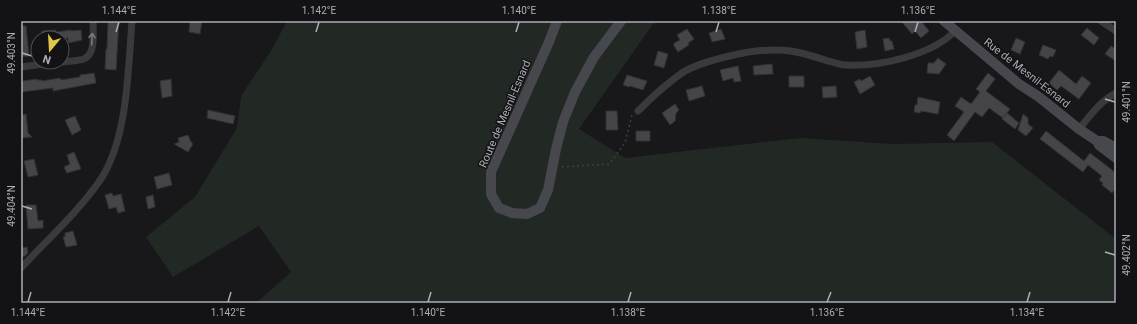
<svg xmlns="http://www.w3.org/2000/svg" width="1137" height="324" font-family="Roboto,sans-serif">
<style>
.green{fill:#222924}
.building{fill:#454549;stroke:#323235}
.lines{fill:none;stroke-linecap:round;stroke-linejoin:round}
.path{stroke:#3f4045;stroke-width:1.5;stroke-dasharray:2 3;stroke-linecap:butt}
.street{stroke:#39393e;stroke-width:7}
.secondary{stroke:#47474e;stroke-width:10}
.oneway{stroke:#787981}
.ticks{fill:none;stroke:#abadb8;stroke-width:1.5}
.labels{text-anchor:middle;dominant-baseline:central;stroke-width:3;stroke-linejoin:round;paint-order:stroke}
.street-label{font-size:11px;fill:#abadb8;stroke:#131214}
.neatline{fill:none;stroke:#abadb8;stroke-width:1.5}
.ticks-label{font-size:10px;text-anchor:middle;fill:#abadb8}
</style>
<rect width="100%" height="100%" fill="#181719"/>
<!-- green -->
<path class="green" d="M287 21H659L653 24 579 129 625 158 800 138 892 144 992 142 1116 239V303H256L291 272 259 226 173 277 146 237 195 197 237 128 241 96 271 51Z"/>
<!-- building -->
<path class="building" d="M108 21H119L116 70 105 69 106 49H107Z
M190 21H202L200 34 189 32Z
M901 21H921L929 31 921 38 915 31 912 34Z
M21 26H26L29 56 21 57Z
M1087 28 1099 38 1094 45 1081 35Z
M687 29 694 39 688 43 689 45 678 52 674 46V43L680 40 677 35Z
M721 29 725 39 712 42 709 33Z
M56 30V32L71 30V31L81 30 82 40 68 43V38H41L42 31Z
M865 30 867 47 857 49 855 32Z
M889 38 890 41H892L894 49 885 51 883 39Z
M1016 38 1025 42 1020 54 1011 50Z
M1043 45 1056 50 1053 57 1050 56 1048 59 1039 55Z
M1111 46 1116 49V61L1105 54Z
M658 51 668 54 664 68 654 65Z
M938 58 946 64 939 74 927 73 928 63H934Z
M772 64 773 74 754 75 753 66Z
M738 66 741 81 734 82 733 78 723 81 720 70Z
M1059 70 1076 84 1082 76 1091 83 1079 99 1061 86 1057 90 1049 83Z
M94 73 96 83 53 91V88L21 92V82H23V81L37 79V80H41L42 81 60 78 61 80 80 77V75Z
M988 73 995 79 986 91 1010 109 1003 118 989 108 982 117 975 112 954 141 947 135 964 112 955 106 961 97 971 104 980 92 976 89Z
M627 75 647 81 643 90 630 86 629 87 623 85Z
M789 76H804V87H789Z
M870 76 875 85 860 94 854 82 860 79 861 81Z
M171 79 172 96 162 98 160 81Z
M702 86 705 96 689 101 686 90Z
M836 86 837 97 823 98 822 87Z
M918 97 940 102 938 114 921 111 920 113 914 112 915 105H917Z
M675 104 679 110 676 113 675 121 670 125 662 113Z
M208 110 235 116 233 124 207 118Z
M606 111H617L618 130H606Z
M1007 113 1019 123 1015 129 1002 119Z
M26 114 28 133 32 137 21 138V115Z
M1023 114 1028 118V124L1033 128 1026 136 1018 130Z
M75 116 81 130 72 135 65 120Z
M636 131H650V141H636Z
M1046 131 1084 161 1090 153 1116 173V188L1112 193 1102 185 1103 183 1099 180 1102 176 1088 165 1083 172 1040 139Z
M188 135 191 142 193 144 188 152 174 144 179 142 178 138Z
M74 152 81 169 67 173 64 167 70 164 67 155Z
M34 159 38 175 28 177 24 161Z
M169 173 172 185 157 189 154 177Z
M112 193 113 196 121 194 125 211 118 213 116 207 109 209 105 195Z
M153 195 155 207 148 209 146 197Z
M26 205H36L38 221 43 220V228L28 229Z
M73 231 77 245 66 247 63 237H65V233Z
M27 247 28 253 25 256 21 257V248Z"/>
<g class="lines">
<!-- path -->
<path class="path" d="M562 167 609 164 625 143 632 115"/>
<!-- street -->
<path class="street" d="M1101 21 1116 31
M62 62C69 61 78 61 84 59 96 54 93 32 93 21
M21 67 59 62
M638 111C652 97 666 84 682 73 702 60 754 49 778 50 795 50 812 56 828 61 834 62 840 65 846 65 879 67 933 55 956 30
M1079 129C1090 116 1100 101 1116 93
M21 268C48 239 79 211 101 179 128 137 128 69 132 21"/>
<!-- secondary -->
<path class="secondary" d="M557 21 549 42 491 172V194L499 208 512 213 527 214 540 208 548 190 556 149 563 122 575 92 594 57 621 21
M944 21 1019 84 1039 97 1079 129 1097 141 1099 145 1116 158
M1097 141H1103L1116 148"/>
</g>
<!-- one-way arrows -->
<defs><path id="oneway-shaft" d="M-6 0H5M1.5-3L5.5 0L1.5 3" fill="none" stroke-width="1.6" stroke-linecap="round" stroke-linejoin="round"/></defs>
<use class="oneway" href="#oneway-shaft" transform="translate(92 39) rotate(-87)"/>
<!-- ticks -->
<path class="ticks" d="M116 32 119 22M316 32 319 22M516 32 519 22M716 32 719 22M915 32 918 22M22 53 32 56M1105 99 1115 102M22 206 32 209M1105 252 1115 255M28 302 31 292M228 302 231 292M428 302 431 292M628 302 631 292M827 302 831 292M1027 302 1030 292"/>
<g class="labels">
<!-- street labels -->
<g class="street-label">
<text transform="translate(1027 73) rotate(38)">Rue de Mesnil-Esnard</text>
<text transform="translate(505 114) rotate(-67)">Route de Mesnil-Esnard</text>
</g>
</g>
<!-- border -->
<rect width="1137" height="324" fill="none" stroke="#131214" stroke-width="44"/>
<!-- north arrow -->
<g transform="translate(50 50) rotate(198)"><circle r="19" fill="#131214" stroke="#505056"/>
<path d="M0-3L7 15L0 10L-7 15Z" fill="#e2c847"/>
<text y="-6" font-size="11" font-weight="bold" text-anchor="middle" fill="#abadb8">N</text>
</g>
<rect x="22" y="22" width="1093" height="280" class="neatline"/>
<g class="ticks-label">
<text x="119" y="14">1.144°E</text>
<text x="319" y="14">1.142°E</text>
<text x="519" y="14">1.140°E</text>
<text x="719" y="14">1.138°E</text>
<text x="918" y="14">1.136°E</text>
<text transform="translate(11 53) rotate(-90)" y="4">49.403°N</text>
<text transform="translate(1126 102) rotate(-90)" y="4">49.401°N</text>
<text transform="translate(11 206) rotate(-90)" y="4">49.404°N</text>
<text transform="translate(1126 255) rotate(-90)" y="4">49.402°N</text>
<text x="28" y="316">1.144°E</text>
<text x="228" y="316">1.142°E</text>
<text x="428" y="316">1.140°E</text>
<text x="628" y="316">1.138°E</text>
<text x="827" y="316">1.136°E</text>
<text x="1027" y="316">1.134°E</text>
</g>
</svg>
